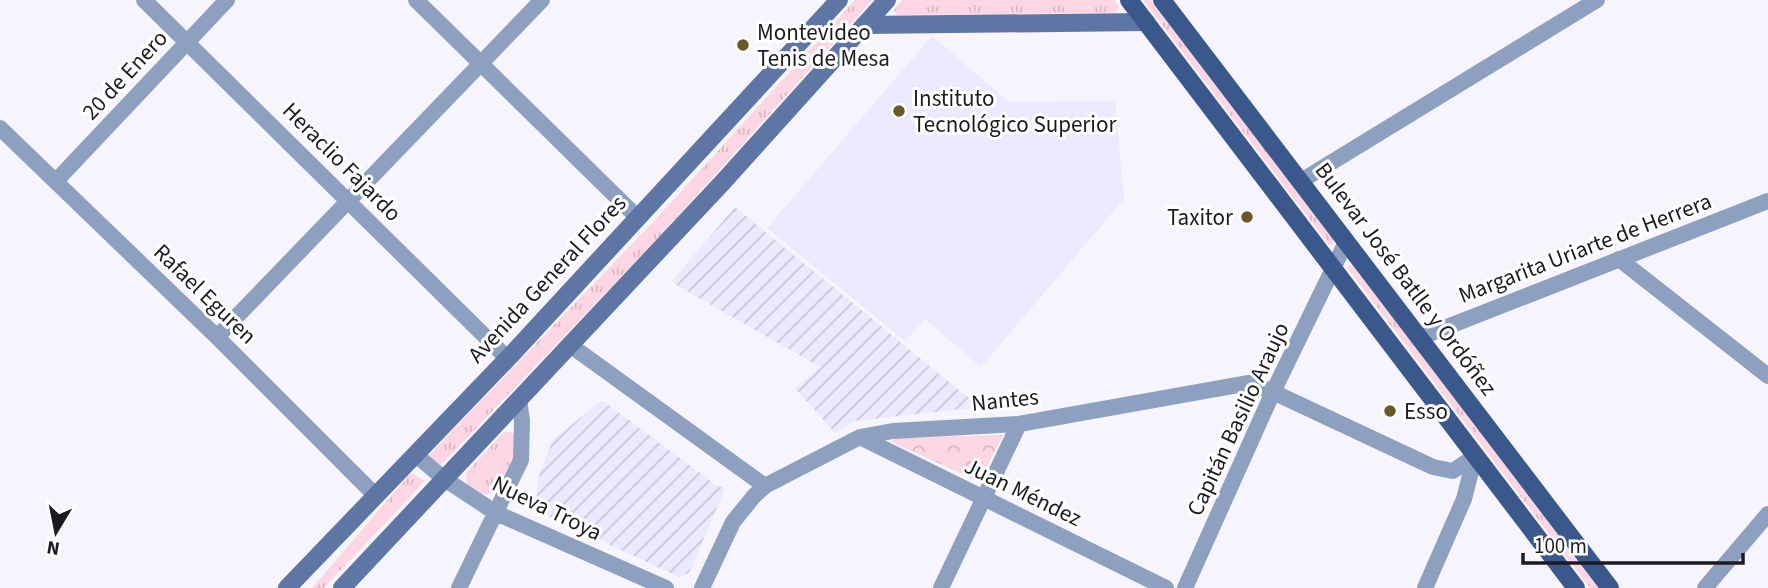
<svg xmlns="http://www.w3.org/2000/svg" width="1768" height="588" font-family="'Source Sans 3',sans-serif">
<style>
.built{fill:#ece8fe}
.industrial{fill:url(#industrial-furrows)}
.grass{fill:url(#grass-tufts)}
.park{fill:url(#park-crowns)}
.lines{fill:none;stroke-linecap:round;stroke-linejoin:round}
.minor{stroke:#8ea0bf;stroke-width:16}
.secondary{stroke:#5d76a3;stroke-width:18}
.primary{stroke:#3b588d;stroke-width:18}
.poi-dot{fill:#6a5826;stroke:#fff;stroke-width:2.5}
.labels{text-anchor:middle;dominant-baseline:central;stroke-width:6;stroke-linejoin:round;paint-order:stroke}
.poi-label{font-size:23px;fill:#1c1b22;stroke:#fff;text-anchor:start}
.street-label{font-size:23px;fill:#1c1b22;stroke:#fff}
</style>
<defs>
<pattern id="industrial-furrows" width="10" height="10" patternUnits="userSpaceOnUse" patternTransform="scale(1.75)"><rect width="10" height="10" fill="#ece8fe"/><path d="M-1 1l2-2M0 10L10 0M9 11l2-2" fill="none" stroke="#cac6d9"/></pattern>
<pattern id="grass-tufts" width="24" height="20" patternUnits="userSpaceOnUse" patternTransform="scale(1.75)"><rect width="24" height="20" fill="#fdd6e3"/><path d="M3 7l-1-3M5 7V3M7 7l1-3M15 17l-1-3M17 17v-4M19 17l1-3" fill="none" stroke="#d8b7c2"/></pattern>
<pattern id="park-crowns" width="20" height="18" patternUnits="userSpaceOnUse" patternTransform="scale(1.75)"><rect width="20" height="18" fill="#fdd6e3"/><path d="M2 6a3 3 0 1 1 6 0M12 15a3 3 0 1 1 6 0" fill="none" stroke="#d8b7c2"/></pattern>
</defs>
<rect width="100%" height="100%" fill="#f6f4fd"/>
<!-- built -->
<path class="built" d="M932 36 1009 102 1115 101 1124 199 981 367 925 319 905 341 767 228Z"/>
<!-- industrial -->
<path class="industrial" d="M735 207 980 407 854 421 835 433 795 388 820 367 671 282Z
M602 400 716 485 725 489 689 573 679 577 535 510 539 474 553 440Z"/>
<!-- grass -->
<path class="grass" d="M855 0H872L659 237 441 465 432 463 427 457 654 221Z
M902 0H1115L1119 7 1115 13H1110L897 15 894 10Z
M1143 0H1150L1334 241 1333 244 1329 245Z
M1349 265 1353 266 1598 588H1590L1348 269Z
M504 432H511L515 435V453L498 488 488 495 475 491 467 484 466 473Z
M413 474 425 481 324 588H312L409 475Z"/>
<!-- park -->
<path class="park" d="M1003 435 982 477 975 480 892 442 894 438Z"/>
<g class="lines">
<!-- minor -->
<path class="minor" d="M144 0 507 358
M416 0 638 218
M0 128 217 337 376 496
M56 181 227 0
M1301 181 1597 0
M1619 259 1768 376
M217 337 542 0
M1419 338 1768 201
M570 345 765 486
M860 437 1166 588
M416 455 443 478 496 513 666 588
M459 588 521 460 522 421 519 399
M702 588 733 522 754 496 765 486 860 437 893 431 1019 424 1249 383 1273 392 1433 467 1453 471 1475 456
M941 588 1019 424
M1185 588 1273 392 1346 242
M1425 588 1464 499 1475 456
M1705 588 1768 514"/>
<!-- secondary -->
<path class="secondary" d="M864 25 1146 22
M287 588 512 354 839 0
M342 588 723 182 887 0"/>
<!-- primary -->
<path class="primary" d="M1129 0 1576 588
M1162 0 1610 588"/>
</g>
<!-- markers -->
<g class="poi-dot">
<circle cx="743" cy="45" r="7"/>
<circle cx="899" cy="111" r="7"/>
<circle cx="1247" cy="217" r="7"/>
<circle cx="1390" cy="411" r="7"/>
</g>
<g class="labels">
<!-- poi labels -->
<g class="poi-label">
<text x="757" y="32">Montevideo<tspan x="757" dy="26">Tenis de Mesa</tspan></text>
<text x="913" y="98">Instituto<tspan x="913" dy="26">Tecnológico Superior</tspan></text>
<text x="1233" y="217" text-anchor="end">Taxitor</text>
<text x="1404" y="411">Esso</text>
</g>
<!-- street labels -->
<g class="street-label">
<text transform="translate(125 75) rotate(-47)">20 de Enero</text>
<text transform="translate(342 162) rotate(45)">Heraclio Fajardo</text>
<text transform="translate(1585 248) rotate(-21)">Margarita Uriarte de Herrera</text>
<text transform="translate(547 279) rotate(-47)">Avenida General Flores</text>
<text transform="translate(1406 279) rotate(53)">Bulevar José Batlle y Ordóñez</text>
<text transform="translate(205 294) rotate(44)">Rafael Eguren</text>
<text transform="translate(1005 400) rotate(-6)">Nantes</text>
<text transform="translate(1238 419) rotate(-65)">Capitán Basilio Araujo</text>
<text transform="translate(1023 492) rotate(26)">Juan Méndez</text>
<text transform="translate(547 508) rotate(26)">Nueva Troya</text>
</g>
</g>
<!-- north arrow -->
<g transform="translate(56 532) rotate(190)" stroke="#ffffff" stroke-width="5" paint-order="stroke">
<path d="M0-5L12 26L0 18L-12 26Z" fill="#1c1b22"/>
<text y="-10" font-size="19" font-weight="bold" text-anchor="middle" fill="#1c1b22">N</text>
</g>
<!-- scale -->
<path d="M1523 553v10h220v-10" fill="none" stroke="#1c1b22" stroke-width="3.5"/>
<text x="1534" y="553" font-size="21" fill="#1c1b22" stroke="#ffffff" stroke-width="5" paint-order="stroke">100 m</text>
</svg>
